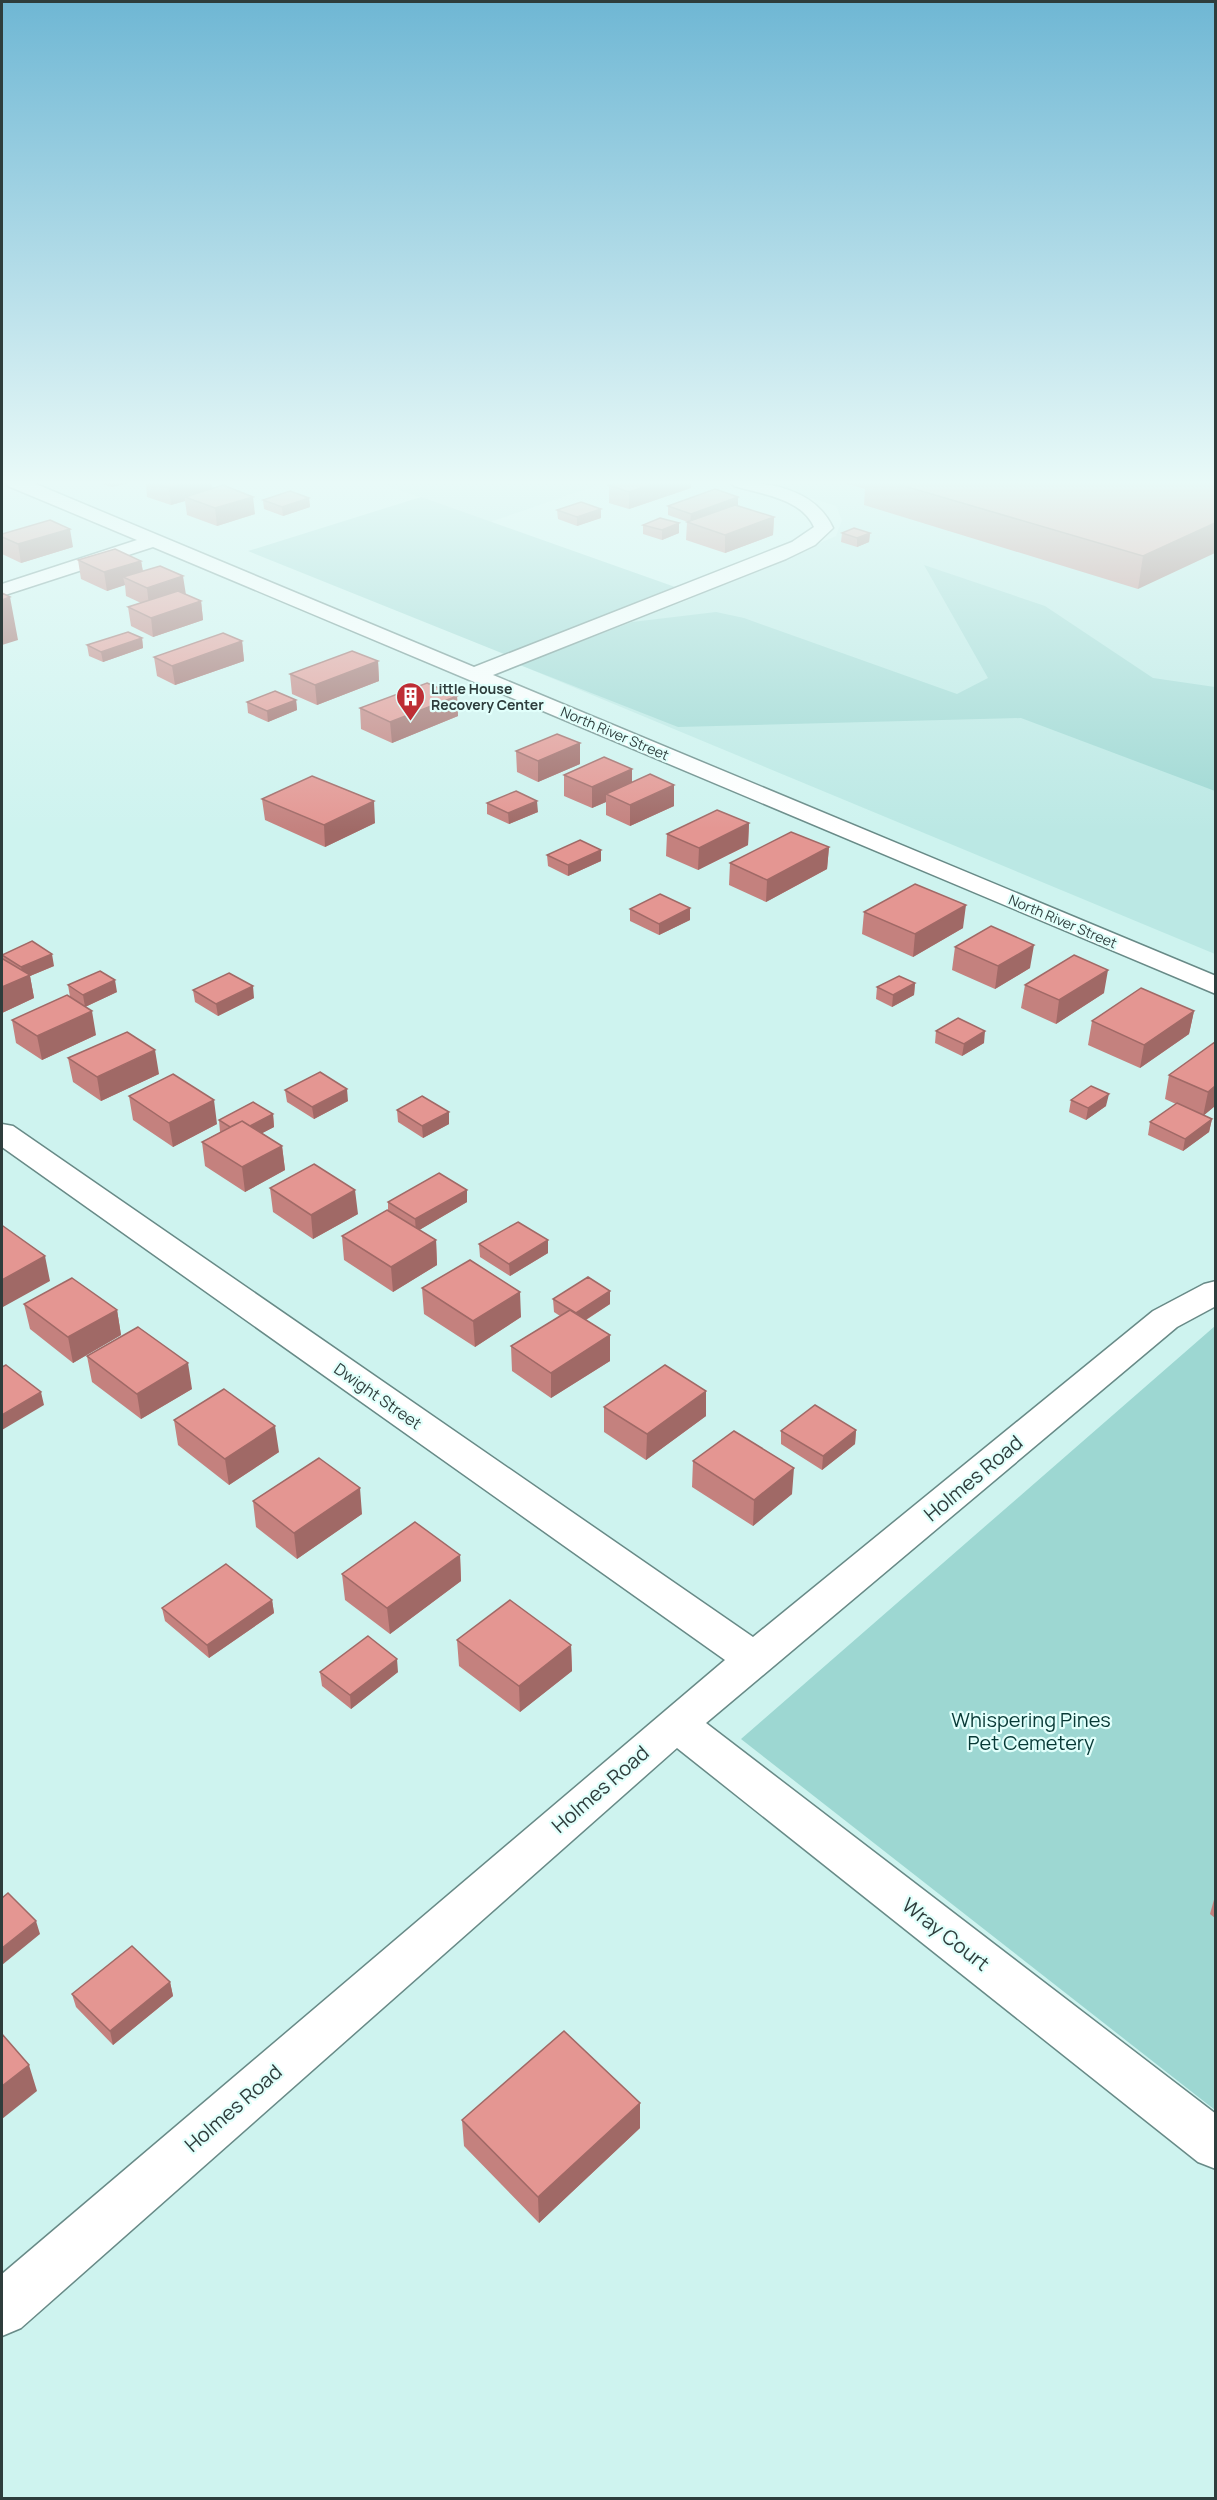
<svg xmlns="http://www.w3.org/2000/svg" width="1217" height="2500" font-family="Manrope,sans-serif">
<style>
.built{fill:#bbe8e4}
.green{fill:#9dd7d2}
.lines{fill:none;stroke-linecap:round;stroke-linejoin:round}
.minor-casing{stroke:#688a87;stroke-width:3}
.minor{fill:#fff;fill-rule:evenodd}
.wall{fill:#c4817e}
.shaded-wall{fill:#a06966}
.building{fill:#e49692;stroke:#a06966;stroke-width:1.5}
.labels{text-anchor:middle;dominant-baseline:central;stroke-width:4.5;stroke-linejoin:round;paint-order:stroke}
.far-poi-label{font-size:14px;font-weight:bold;fill:#2e3d3c;stroke:#e1fffb;text-anchor:start}
.far-street-label{font-size:14px;fill:#2e3d3c;stroke:#e1fffb}
.street-label{font-size:16px;fill:#2e3d3c;stroke:#e1fffb}
.near-street-label{font-size:20px;fill:#2e3d3c;stroke:#e1fffb}
.near-park-label{font-size:20px;fill:#083936;stroke:#e1fffb}
</style>
<rect width="100%" height="100%" fill="#cef3ef"/>
<!-- built -->
<path class="built" d="M379 483H604L490 522Z
M762 483H1215V954L520 665 690 599 836 536 842 520 836 506Z"/>
<!-- green -->
<path class="green" d="M421 497 678 588 509 656 248 551Z
M924 565 1045 606 1153 678 1215 687V791L1021 718 678 727 520 665 632 622 716 612 744 618 957 694 988 678Z
M1215 1326V2110L741 1739Z"/>
<g class="lines">
<defs>
<path id="minor" d="M5 482H31L474 667 792 542 814 527C801 498 761 494 734 486L731 482C770 482 815 489 833 528L815 545 786 559 493 675 1216 976V994L153 547 2 596V584L137 540 8 486Z
M2 1124 13 1126 753 1637 1153 1311 1204 1284 1216 1281V1306L1177 1327 706 1723 1216 2114V2169L1198 2162 677 1748 21 2328 2 2336V2274L725 1660 2 1147Z"/>
</defs>
<!-- minor casing -->
<use href="#minor" class="minor-casing"/>
<!-- minor -->
<use href="#minor" class="minor"/>
</g>
<!-- wall -->
<path class="wall" d="M100 483H128L112 487Z
M146 483H211L212 489 255 514 217 526 187 515 185 501 171 505 147 497Z
M844 483H1215L1138 589 864 505 865 489Z
M609 485 691 488 629 509 609 503Z
M309 498 310 507 283 516 264 509 263 500Z
M668 506H738L774 517 773 535 725 553 686 540 687 522H688L668 515Z
M601 509V518L577 526 558 519 557 510Z
M679 523V533L662 540 643 534V525Z
M842 533H870L869 542 857 547 841 542Z
M2 534 73 547 21 563 2 554Z
M78 560 141 561 143 571 185 595 201 601 203 620 153 637 131 626 128 607 141 603 126 596 125 585 107 591 81 579Z
M142 638 143 648 103 662 89 656 87 645Z
M242 641 244 661 175 685 157 676 154 657Z
M378 661 379 681 317 705 292 694 290 674Z
M457 696 458 716 392 743 361 729 360 708Z
M296 700 297 710 268 722 248 713 247 702Z
M580 743V764L538 782 517 772 516 751Z
M632 769V782L674 785V806L630 826 606 815V802L592 808 564 796V775Z
M262 799 375 823 325 847 265 820Z
M487 803 538 812 509 824 487 814Z
M749 823 748 845 698 870 666 856 667 834Z
M829 847 827 869 766 902 729 885 730 863Z
M547 855 601 861 568 876 548 866Z
M690 908V920L659 935 630 921V909Z
M864 912 963 928 913 957 862 934Z
M955 947 1030 968 995 989 952 970Z
M2 954 54 966 30 976 34 998 2 1013Z
M915 983 914 995 892 1007 876 999 877 987Z
M68 985 117 992 85 1007 70 997Z
M1025 985 1104 993 1056 1024 1021 1008Z
M193 990 254 998 218 1016 195 1002Z
M1194 1011 1189 1034 1140 1068 1088 1045 1092 1021Z
M12 1020 96 1035 42 1060 16 1043Z
M936 1031 984 1043 962 1056 935 1043Z
M1215 1042V1106L1204 1115 1212 1119 1209 1132 1183 1151 1148 1135 1150 1122 1176 1104 1165 1099 1169 1075Z
M68 1058 159 1074 101 1101 73 1082Z
M285 1090 348 1101 314 1119 287 1102Z
M129 1096 217 1124 173 1147 133 1120Z
M1071 1100 1106 1106 1086 1120 1069 1112Z
M397 1110 449 1112V1124L423 1138 398 1122Z
M273 1114 274 1127 262 1133 282 1146 285 1170 245 1192 205 1166 202 1142 220 1132 219 1120Z
M270 1188 358 1214 313 1239 273 1212Z
M467 1190V1202L419 1230 436 1240 437 1265 393 1292 344 1260 342 1236 388 1210V1202Z
M548 1240V1253L510 1276 480 1257 479 1244Z
M422 1288 521 1317 475 1347 424 1314Z
M553 1299 610 1304 586 1320 610 1335V1361L551 1398 512 1371 511 1346 560 1316 554 1312Z
M24 1304 117 1310 121 1335 73 1363 30 1329Z
M87 1356 192 1389 141 1419 92 1382Z
M604 1407 706 1416 646 1460 604 1432Z
M174 1420 279 1452 229 1485 178 1445Z
M856 1430 855 1444 822 1470 781 1444V1431Z
M693 1461 792 1494 753 1526 692 1487Z
M253 1501 362 1514 297 1559 256 1527Z
M460 1555 461 1581 390 1634 345 1600 342 1574Z
M272 1600 274 1613 209 1658 165 1621 162 1608Z
M457 1640 571 1645 572 1671 520 1712 459 1666Z
M320 1672H398L351 1709 322 1686Z
M1215 1896V1918L1210 1914Z
M170 1982 173 1996 113 2045 76 2007 72 1994Z
M462 2120 640 2128 539 2223 464 2146Z"/>
<!-- shaded-wall -->
<path class="shaded-wall" d="M111 483H128L112 487Z
M187 483H211L212 493 185 497V501L171 505 169 488Z
M656 483H691V488L629 509V492Z
M253 497 255 514 217 526 215 508Z
M738 497V506L690 523 691 514Z
M309 498 310 507 283 516 282 507Z
M601 509V518L577 526V517Z
M774 517 773 535 725 553V535Z
M679 523V533L662 540V530Z
M1215 523V553L1138 589 1143 556Z
M70 529 73 547 21 563 18 544Z
M870 533 869 542 857 547V538Z
M141 561 144 579 123 577 125 585 107 591 104 572Z
M183 576 186 595 149 606 147 588Z
M10 597 18 640 2 645V600Z
M201 601 203 620 153 637 151 618Z
M142 638 143 648 103 662 101 652Z
M242 641 244 661 175 685 172 666Z
M378 661 379 681 317 705 315 685Z
M457 696 458 716 392 743 390 722Z
M296 700 297 710 268 722 267 711Z
M580 743V764L538 782V761Z
M632 769V790L606 794V802L592 808V787Z
M674 785V806L630 826V805Z
M374 801 375 823 325 847 324 825Z
M537 801 538 812 509 824 508 813Z
M749 823 748 845 698 870 699 848Z
M829 847 827 869 766 902 767 880Z
M601 850V861L568 876V865Z
M966 905 963 928 913 957 915 934Z
M690 908V920L659 935V924Z
M1034 945 1030 968 995 989 998 966Z
M52 954 54 966 30 976 34 998 2 1013V987L23 978 21 967Z
M1108 970 1104 993 1056 1024 1059 1000Z
M115 980 117 992 85 1007 83 995Z
M915 983 914 995 892 1007 893 995Z
M253 986 254 998 218 1016 216 1004Z
M92 1011 96 1035 42 1060 37 1036Z
M1194 1011 1189 1034 1140 1068 1144 1045Z
M985 1031 984 1043 962 1056 964 1044Z
M155 1050 159 1074 101 1101 97 1077Z
M1215 1086V1106L1203 1116 1208 1092Z
M347 1089 348 1101 314 1119 312 1107Z
M1109 1094 1106 1106 1086 1120 1088 1108Z
M214 1100 217 1124 173 1147 169 1123Z
M449 1112V1124L423 1138 422 1126Z
M273 1114 274 1127 240 1145 238 1133Z
M1212 1119 1209 1132 1183 1151 1185 1139Z
M282 1146 285 1170 245 1192 242 1167Z
M355 1190 358 1214 313 1239 311 1215Z
M467 1190V1202L416 1232 415 1219Z
M436 1240 437 1265 393 1292 391 1267Z
M548 1240V1253L510 1276 509 1264Z
M45 1256 50 1281 3 1307 2 1302V1280Z
M610 1291V1304L576 1326V1313Z
M520 1292 521 1317 475 1347 473 1321Z
M117 1310 121 1335 73 1363 68 1337Z
M610 1335V1361L551 1398V1373Z
M188 1363 192 1389 141 1419 137 1394Z
M706 1391V1416L646 1460 647 1434Z
M41 1392 44 1405 2 1430V1415Z
M275 1426 279 1452 229 1485 225 1459Z
M856 1430 855 1444 822 1470 823 1456Z
M794 1468 792 1494 753 1526 754 1500Z
M360 1488 362 1514 297 1559 294 1533Z
M460 1555 461 1581 390 1634 387 1608Z
M272 1600 274 1613 209 1658 207 1645Z
M571 1645 572 1671 520 1712 519 1686Z
M397 1659 398 1672 351 1709 350 1695Z
M36 1921 40 1934 2 1965V1948Z
M170 1982 173 1996 113 2045 110 2031Z
M29 2065 37 2091 2 2119V2086Z
M640 2103V2128L539 2223 538 2197Z"/>
<!-- building -->
<path class="building" d="M153 483H187L169 488Z
M617 483H656L629 492 609 485Z
M894 483H1215V523L1143 556Z
M223 485 253 497 215 508 185 497Z
M715 489 738 497 691 514 668 506Z
M290 491 309 498 282 507 263 500Z
M581 502 601 509 577 517 557 510Z
M735 505 774 517 725 535 687 522Z
M660 518 679 523 662 530 643 525Z
M50 520 70 529 18 544 2 537V534Z
M854 528 870 533 857 538 842 533Z
M115 549 141 561 104 572 78 560Z
M160 566 183 576 147 588 123 577Z
M178 591 201 601 151 618 128 607Z
M2 593 10 597 2 600Z
M128 632 142 638 101 652 87 645Z
M223 633 242 641 172 666 154 657Z
M352 651 378 661 315 685 290 674Z
M427 683 457 696 390 722 360 708Z
M275 691 296 700 267 711 247 702Z
M557 734 580 743 538 761 516 751Z
M604 757 632 769 592 787 564 775Z
M650 774 674 785 630 805 606 794Z
M312 776 374 801 324 825 262 799Z
M516 791 537 801 508 813 487 803Z
M717 810 749 823 699 848 667 834Z
M791 832 829 847 767 880 730 863Z
M580 840 601 850 568 865 547 855Z
M915 884 966 905 915 934 864 912Z
M660 894 690 908 659 924 630 909Z
M991 926 1034 945 998 966 955 947Z
M32 941 52 954 21 967 2 955Z
M1074 955 1108 970 1059 1000 1025 985Z
M2 959H3L30 975 2 987Z
M100 971 115 980 83 995 68 985Z
M229 973 253 986 216 1004 193 990Z
M899 976 915 983 893 995 877 987Z
M1141 988 1194 1011 1144 1045 1092 1021Z
M67 995 92 1011 37 1036 12 1020Z
M958 1018 985 1031 964 1044 936 1031Z
M127 1032 155 1050 97 1077 68 1058Z
M1215 1042V1086L1208 1092 1169 1075Z
M320 1072 347 1089 312 1107 285 1090Z
M173 1074 214 1100 169 1123 129 1096Z
M1091 1086 1109 1094 1088 1108 1071 1100Z
M422 1096 449 1112 422 1126 397 1110Z
M253 1102 273 1114 250 1126 242 1121 230 1127 219 1120Z
M1177 1103 1212 1119 1185 1139 1150 1122Z
M242 1121 282 1146 242 1167 202 1142Z
M314 1164 355 1190 311 1215 270 1188Z
M439 1173 467 1190 415 1219 388 1202Z
M387 1210 436 1240 391 1267 342 1236Z
M518 1222 548 1240 509 1264 479 1244Z
M3 1226 45 1256 2 1280V1227Z
M470 1260 520 1292 473 1321 422 1288Z
M588 1277 610 1291 576 1313 553 1299Z
M72 1278 117 1310 68 1337 24 1304Z
M570 1310 610 1335 551 1373 511 1346Z
M138 1327 188 1363 137 1394 87 1356Z
M6 1365 41 1392 2 1415V1367Z
M665 1365 706 1391 647 1434 604 1407Z
M224 1389 275 1426 225 1459 174 1420Z
M815 1405 856 1430 823 1456 781 1431Z
M734 1431 794 1468 754 1500 693 1461Z
M319 1458 360 1488 294 1533 253 1501Z
M415 1522 460 1555 387 1608 342 1574Z
M226 1564 272 1600 207 1645 162 1608Z
M510 1600 571 1645 519 1686 457 1640Z
M368 1636 397 1659 350 1695 320 1672Z
M8 1893 36 1921 2 1948V1898Z
M132 1946 170 1982 110 2031 72 1994Z
M564 2031 640 2103 538 2197 462 2120Z
M2 2034 29 2065 2 2086Z"/>
<!-- sky -->
<linearGradient id="sky" x2="0" y2="1"><stop stop-color="#6fb7d4"/><stop offset="0.58" stop-color="#e9faf8"/><stop offset="1" stop-color="#e9faf8" stop-opacity="0"/></linearGradient>
<rect width="1217" height="832" fill="url(#sky)"/>
<!-- icons -->
<defs>
<symbol id="building-pin" viewBox="-11 -11 22 30"><path d="M0 17L-7.5 6A9.5 9.5 0 1 1 7.5 6Z" fill="#be2e35" stroke="#e1fffb"/><path d="M-4-6H4V6H1V3H-1V6H-4ZM-2.5-4.3h1.7v1.8h-1.7ZM.8-4.3h1.7v1.8H.8ZM-2.5-1h1.7V.8h-1.7ZM.8-1h1.7V.8H.8Z" fill="#fff"/></symbol>
</defs>
<g fill-rule="evenodd">
<use href="#building-pin" x="394" y="680" width="33" height="45"/>
</g>
<g class="labels">
<!-- far-poi labels -->
<g class="far-poi-label">
<text x="431" y="688">Little House<tspan x="431" dy="16">Recovery Center</tspan></text>
</g>
<!-- far-street labels -->
<g class="far-street-label">
<text transform="translate(615 733) rotate(23)">North River Street</text>
<text transform="translate(1063 921) rotate(23)">North River Street</text>
</g>
<!-- street labels -->
<g class="street-label">
<text transform="translate(378 1396) rotate(35)">Dwight Street</text>
</g>
<!-- near-street labels -->
<g class="near-street-label">
<text transform="translate(973 1478) rotate(-40)">Holmes Road</text>
<text transform="translate(600 1789) rotate(-41)">Holmes Road</text>
<text transform="translate(946 1934) rotate(38)">Wray Court</text>
<text transform="translate(233 2108) rotate(-41)">Holmes Road</text>
</g>
<!-- near-park labels -->
<g class="near-park-label">
<text x="1031" y="1719">Whispering Pines<tspan x="1031" dy="23">Pet Cemetery</tspan></text>
</g>
</g>
<!-- border -->
<rect width="1217" height="2500" fill="none" stroke="#2e3d3c" stroke-width="6"/>
</svg>
